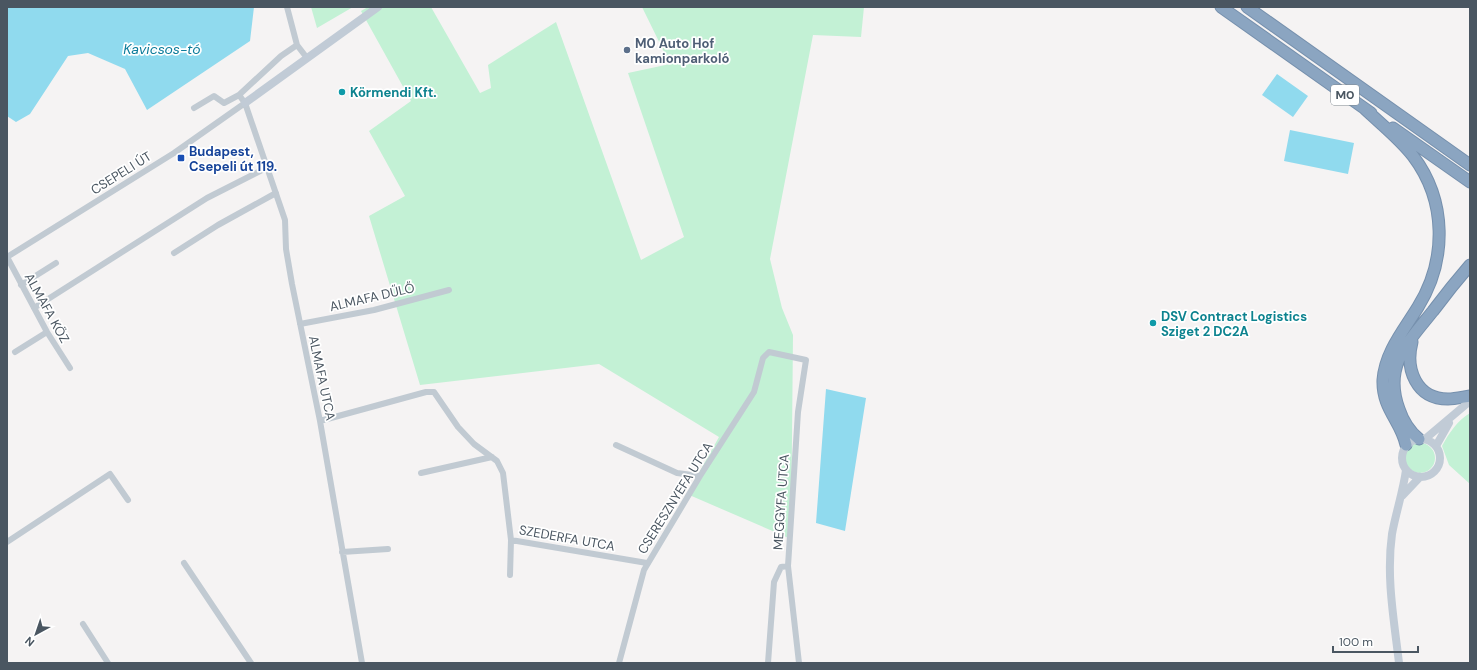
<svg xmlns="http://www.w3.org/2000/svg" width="1477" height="670" font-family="'DM Sans',sans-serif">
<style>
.green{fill:#c3f1d5}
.water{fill:#90daee}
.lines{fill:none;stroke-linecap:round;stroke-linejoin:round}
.highway-casing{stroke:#7690ad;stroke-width:13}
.street{stroke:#c1cad2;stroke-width:6}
.secondary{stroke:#c1cbd6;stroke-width:8}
.highway{stroke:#8ba5c1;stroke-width:11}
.service-dot{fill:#5c6f8a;stroke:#fff;stroke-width:1.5}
.culture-dot{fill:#0f9aa8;stroke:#fff;stroke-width:1.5}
.transit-dot{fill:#1a4fb4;stroke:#fff;stroke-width:1.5}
.labels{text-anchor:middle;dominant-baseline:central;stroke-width:3.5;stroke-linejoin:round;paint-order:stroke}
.shield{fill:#fff;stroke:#808990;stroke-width:1}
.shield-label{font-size:12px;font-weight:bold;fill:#4a5661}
.service-label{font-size:13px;font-weight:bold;fill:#4e5e75;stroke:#fff;text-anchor:start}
.culture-label{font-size:13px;font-weight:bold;fill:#0d838f;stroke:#fff;text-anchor:start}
.transit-label{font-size:13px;font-weight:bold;fill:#164399;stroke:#fff;text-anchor:start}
.street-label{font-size:13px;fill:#4a5661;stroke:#fff}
.water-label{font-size:14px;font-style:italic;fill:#0c7c9b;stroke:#fff}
</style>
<rect width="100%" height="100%" fill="#f5f3f3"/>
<!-- green -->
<path class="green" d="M311 7H353L317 28Z
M368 7H431L480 93 491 88 488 65 556 22 641 260 684 237 628 73 670 64 642 7H864L861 37 813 35 770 259 782 308 793 335 791 539 687 494 719 437 599 364 420 385 369 216 405 196 369 131 411 101 361 11Z
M1470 413V484L1449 465 1442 446C1449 433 1458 420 1470 413Z
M1405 458a15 15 0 1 1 30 0a15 15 0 1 1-30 0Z"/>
<!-- water -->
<path class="water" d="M7 7H254L250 41 147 110 125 69 88 53 68 56 30 114 16 122 7 116Z
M1277 74 1308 96 1293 117 1262 95Z
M1290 130 1354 143 1348 174 1284 161Z
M826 389 866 398 845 531 816 523Z"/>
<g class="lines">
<defs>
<path id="highway" d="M1221 7 1371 113
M1247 7 1470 165
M1365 109C1381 124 1400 139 1413 156 1447 201 1447 260 1418 307 1404 330 1385 352 1383 380 1382 409 1401 421 1406 445
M1393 128 1470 182
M1412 342C1405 369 1416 399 1448 399 1455 399 1463 397 1470 396
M1419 439C1409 431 1403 421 1399 409 1383 366 1408 342 1433 311 1445 295 1457 280 1470 265"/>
</defs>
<!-- highway casing -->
<use href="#highway" class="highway-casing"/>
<!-- street -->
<path class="street" d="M287 7 297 45 307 58
M297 45 281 56 239 95 245 103 285 220 286 249 292 284 320 421 362 663
M194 108 214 96 224 103 239 95
M174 253 218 225 276 193
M7 257 174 153 245 103
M7 257 47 332 70 368
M21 285 56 263
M34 308 207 198 268 167
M300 324 374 310 449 290
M15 352 47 332
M320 421 426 392H434L458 427 474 444 497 461 503 473 511 540 647 563
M616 445 677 473 700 476
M421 473 492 457
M7 542 110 474 128 500
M342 552 388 549
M184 563 251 663
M510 575 511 540
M83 624 108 663
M619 663 644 570 700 476 754 392 763 358 769 352 806 360 798 412 788 566 799 663
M768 663 774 582 781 567 788 566"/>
<!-- secondary -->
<path class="secondary" d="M245 103 378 7
M1425 439 1470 401
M1402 458a19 19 0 1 1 38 0a19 19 0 1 1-38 0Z
M1436 446 1449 423
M1402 496 1420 477
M1399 663C1394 620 1386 577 1392 534 1396 512 1403 492 1406 470"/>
<!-- highway -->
<use href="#highway" class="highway"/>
</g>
<!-- markers -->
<circle class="service-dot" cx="627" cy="50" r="4"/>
<g class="culture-dot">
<circle cx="342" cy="92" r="4"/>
<circle cx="1153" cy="323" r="4"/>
</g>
<rect class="transit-dot" x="177" y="154" width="8" height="8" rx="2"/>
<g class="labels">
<!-- shield labels -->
<rect class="shield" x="1331" y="85" width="28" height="20" rx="3"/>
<g class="shield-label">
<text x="1345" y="95">M0</text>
</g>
<!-- service labels -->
<g class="service-label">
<text x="635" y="43">M0 Auto Hof<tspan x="635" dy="15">kamionparkoló</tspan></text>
</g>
<!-- culture labels -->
<g class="culture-label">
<text x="350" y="92">Körmendi Kft.</text>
<text x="1161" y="316">DSV Contract Logistics<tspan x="1161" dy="15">Sziget 2 DC2A</tspan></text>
</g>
<!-- transit labels -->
<g class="transit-label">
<text x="189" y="151">Budapest,<tspan x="189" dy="15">Csepeli út 119.</tspan></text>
</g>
<!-- street labels -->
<g class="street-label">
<text transform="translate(121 173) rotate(-32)">CSEPELI ÚT</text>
<text transform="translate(372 297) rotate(-13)">ALMAFA DŰLŐ</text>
<text transform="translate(47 308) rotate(61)">ALMAFA KÖZ</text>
<text transform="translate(322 378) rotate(78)">ALMAFA UTCA</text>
<text transform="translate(675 498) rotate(-58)">CSERESZNYEFA UTCA</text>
<text transform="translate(781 502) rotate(-86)">MEGGYFA UTCA</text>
<text transform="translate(567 538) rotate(10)">SZEDERFA UTCA</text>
</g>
<!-- water labels -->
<g class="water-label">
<text x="162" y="49">Kavicsos-tó</text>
</g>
</g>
<!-- border -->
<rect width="1477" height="670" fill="none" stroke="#4a5661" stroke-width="16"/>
<!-- north arrow -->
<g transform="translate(36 634) rotate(220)" stroke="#ffffff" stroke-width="3" paint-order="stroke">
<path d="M0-3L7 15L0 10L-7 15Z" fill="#4a5661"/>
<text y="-6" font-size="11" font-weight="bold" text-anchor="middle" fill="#4a5661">N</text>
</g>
<!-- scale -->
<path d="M1333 646v6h85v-6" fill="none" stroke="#4a5661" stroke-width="2"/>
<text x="1339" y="646" font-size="12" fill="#4a5661" stroke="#ffffff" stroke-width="3" paint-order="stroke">100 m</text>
</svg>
